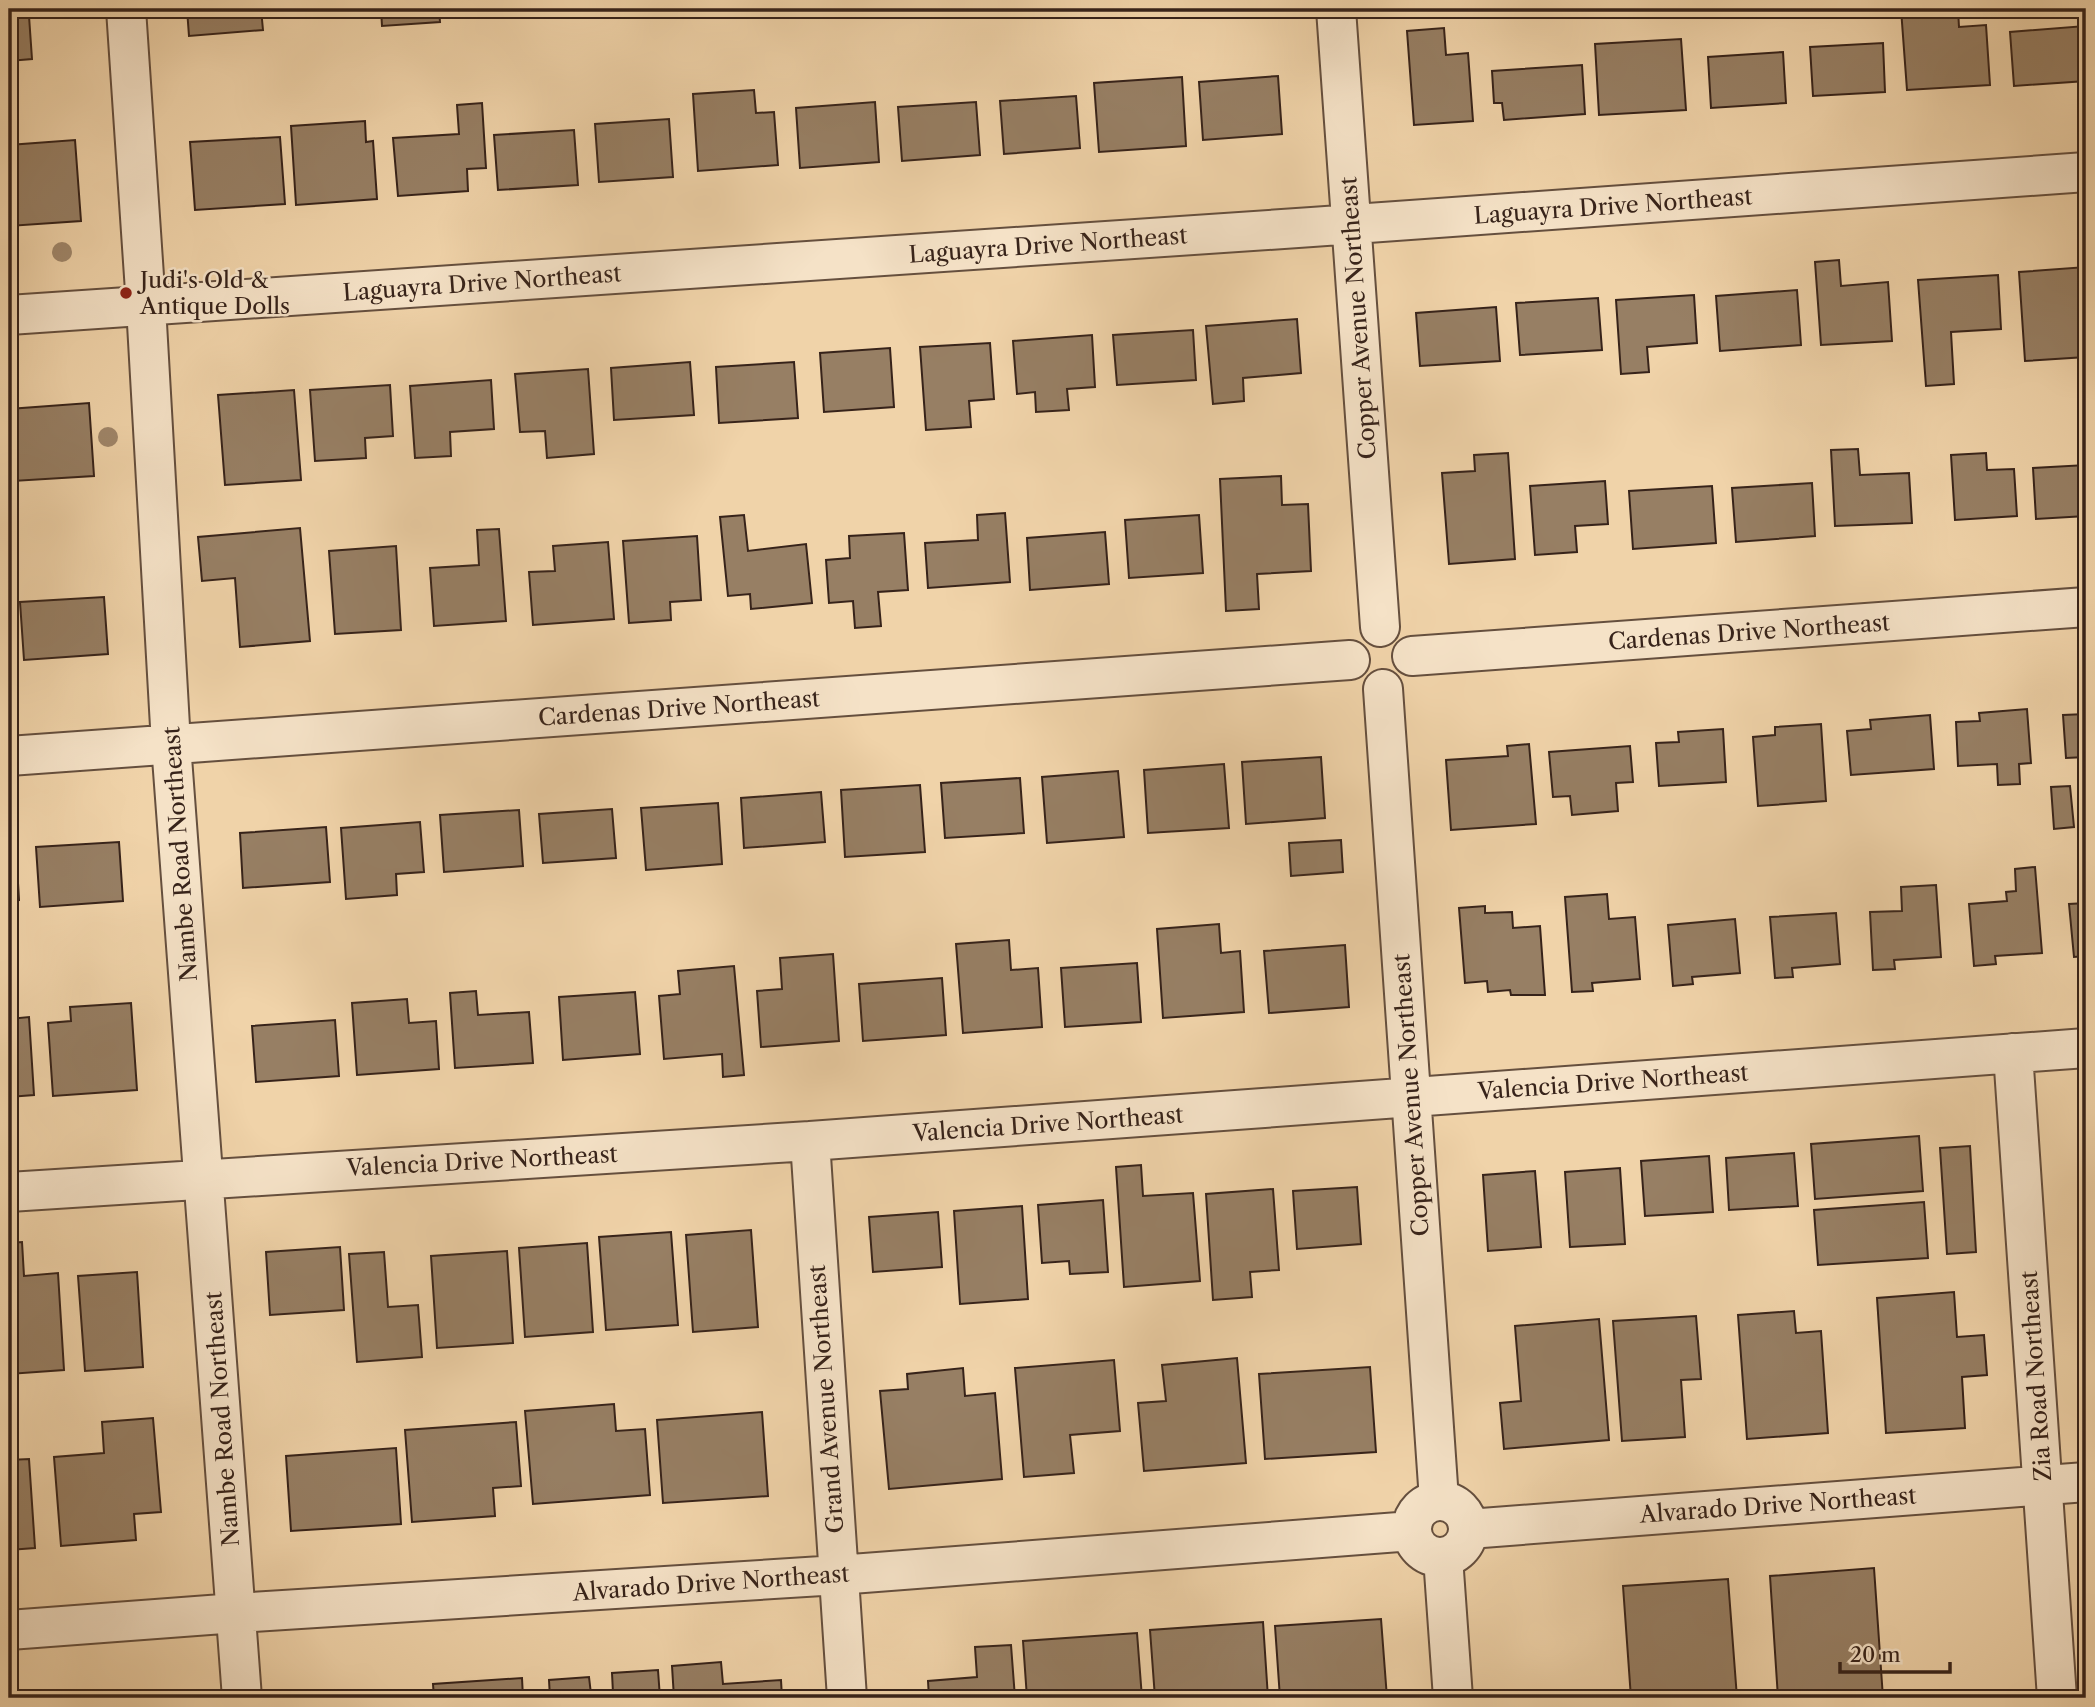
<svg xmlns="http://www.w3.org/2000/svg" width="2095" height="1707" font-family="'Libre Caslon Text',serif">
<style>
.building{fill:#977f64;stroke:#37231a;stroke-width:2}
.lines{fill:none;stroke-linecap:round;stroke-linejoin:round}
.minor-casing{stroke:#654f3e;stroke-width:42}
.minor{stroke:#f5e2c7;stroke-width:38}
.tree{fill:#a0876b}
.poi-dot{fill:#8f2418;stroke:#f5e2c7;stroke-width:2.5}
.labels{text-anchor:middle;dominant-baseline:central;stroke-width:5;stroke-linejoin:round;paint-order:stroke}
.street-label{font-size:23px;fill:#37231a;stroke:#f5e2c7}
.poi-label{font-size:23px;fill:#37231a;stroke:#f5e2c7;text-anchor:start}
</style>
<rect width="100%" height="100%" fill="#f0d3a9"/>
<filter id="stains"><feTurbulence type="fractalNoise" baseFrequency=".00286" numOctaves="4"/><feColorMatrix values="0 0 0 0 .2 0 0 0 0 .09 0 0 0 0 .02 0 0 0 .5 -.17"/></filter>
<radialGradient id="worn" r=".72"><stop offset=".6" stop-color="#630" stop-opacity="0"/><stop offset="1" stop-color="#630" stop-opacity=".3"/></radialGradient>
<!-- building -->
<path class="building" d="M9 9H63V14L29 16 32 59 9 61Z
M187 9H261L263 30 189 36Z
M281 9H363L282 14Z
M381 9H439L440 22 382 26Z
M1901 9H1958L1959 27 1986 25 1990 85 1907 90Z
M2085 26 2086 81 2014 86 2010 32Z
M1444 28 1446 55 1468 53 1473 121 1414 125 1407 31Z
M1681 39 1686 110 1599 115 1595 44Z
M1883 43 1885 92 1813 96 1810 47Z
M1783 52 1786 103 1711 108 1708 57Z
M1582 65 1585 114 1504 120 1502 103H1494L1492 71Z
M1278 76 1282 134 1203 140 1199 82Z
M1182 77 1186 146 1099 152 1094 83Z
M754 90 756 113 774 112 778 165 698 171 693 94Z
M1076 96 1080 148 1004 154 1000 101Z
M875 102 879 162 800 168 796 108Z
M976 102 980 155 902 161 898 107Z
M482 103 486 168 467 169 468 191 398 196 393 138 459 134 457 105Z
M669 119 673 177 599 182 595 124Z
M365 121 366 142 373 141 377 199 296 205 291 126Z
M574 130 578 185 498 190 494 135Z
M280 137 285 204 195 210 190 142Z
M75 140 81 221 9 226V145Z
M1839 260 1841 286 1888 282 1892 341 1821 345 1815 262Z
M2086 267V357L2025 361 2019 272Z
M1998 275 2001 329 1951 332 1954 384 1926 386 1918 280Z
M1797 290 1801 345 1720 351 1716 296Z
M1694 295 1697 343 1647 347 1649 372 1621 374 1616 300Z
M1598 298 1602 350 1520 355 1516 303Z
M1496 307 1500 361 1420 366 1416 313Z
M1297 319 1301 373 1243 378 1244 401 1213 404 1206 326Z
M1193 330 1196 380 1117 385 1113 335Z
M1092 335 1095 387 1067 389 1069 410 1036 412 1035 392 1017 394 1013 341Z
M990 343 994 399 969 401 971 427 926 430 920 347Z
M890 348 894 407 824 412 820 353Z
M690 362 694 415 614 420 611 368Z
M794 362 798 418 719 423 716 367Z
M588 369 594 454 547 458 545 431 520 432 515 374Z
M491 380 494 429 450 432 451 456 415 458 410 386Z
M390 385 393 436 365 438 366 458 315 461 310 390Z
M294 390 301 480 225 485 218 395Z
M89 403 94 476 13 481 9 409Z
M1858 449 1860 475 1909 473 1912 523 1835 526 1831 450Z
M1508 453 1515 559 1449 564 1442 473 1475 471 1474 455Z
M1986 453 1987 470 2014 469 2017 516 1955 520 1951 455Z
M2086 465V516L2036 519 2033 468Z
M1281 476 1282 505 1308 504 1311 571 1257 574 1259 609 1226 611 1220 479Z
M1605 481 1608 524 1575 526 1577 552 1535 555 1530 486Z
M1812 483 1815 536 1736 542 1732 488Z
M1712 486 1716 543 1633 549 1629 491Z
M1005 513 1010 582 928 588 925 543 978 540 977 515Z
M744 515 748 551 806 544 812 603 751 609 750 594 728 596 720 517Z
M1199 515 1203 573 1129 578 1125 520Z
M300 528 310 641 240 647 235 578 202 581 198 537Z
M499 529 506 621 434 626 430 568 479 565 477 530Z
M1105 532 1109 584 1030 590 1027 538Z
M904 533 908 590 878 592 881 626 855 628 853 601 829 603 826 560 850 558 849 536Z
M697 536 701 600 670 602 671 620 629 623 623 541Z
M608 542 614 619 533 625 529 572 555 571 553 546Z
M396 546 401 630 335 634 329 551Z
M104 597 108 654 24 660 20 602Z
M2027 709 2031 763 2019 764 2020 784 1998 785 1997 764 1958 766 1956 722 1980 721 1979 713Z
M2086 714V757L2066 758 2063 715Z
M1930 715 1934 769 1851 775 1847 731 1871 729 1870 720Z
M1821 724 1826 801 1758 806 1753 737 1775 735V727Z
M1723 729 1726 782 1659 786 1656 743 1679 742 1678 732Z
M1529 744 1536 824 1451 830 1446 760 1508 756 1507 746Z
M1630 746 1633 782 1616 783 1618 811 1572 815 1570 796 1553 797 1549 752Z
M1321 757 1325 818 1246 824 1242 762Z
M1224 764 1229 828 1148 833 1144 770Z
M1118 771 1124 837 1047 843 1042 777Z
M1020 778 1024 833 945 838 941 783Z
M920 785 925 852 845 857 841 790Z
M2070 786 2074 827 2054 829 2051 787Z
M821 792 825 842 744 848 741 798Z
M718 803 722 864 646 870 641 808Z
M612 809 616 858 543 863 539 814Z
M519 810 523 866 444 872 440 815Z
M420 822 424 872 396 874 397 895 346 899 341 828Z
M326 827 330 882 243 888 240 833Z
M1341 840 1343 872 1291 876 1289 843Z
M119 842 123 901 40 907 36 847Z
M9 849H16L19 900 9 901Z
M2035 867 2042 953 1995 956 1996 964 1974 966 1969 904 2007 901 2006 892 2016 891 2015 869Z
M1936 885 1941 957 1894 960 1895 969 1873 970 1870 912 1902 911 1901 887Z
M1607 894 1609 919 1635 917 1640 979 1592 983 1593 991 1572 992 1565 897Z
M2086 903V956L2074 957 2069 904Z
M1485 906V913L1512 912 1513 928 1540 926 1545 995H1511L1510 990 1488 992 1487 981 1465 983 1459 908Z
M1836 913 1840 964 1792 968 1793 977 1775 978 1770 917Z
M1735 919 1740 973 1692 977 1693 984 1673 986 1668 925Z
M1219 924 1221 953 1240 951 1244 1012 1163 1018 1157 929Z
M1009 940 1011 970 1038 968 1042 1027 963 1033 956 944Z
M1345 945 1349 1007 1269 1013 1264 951Z
M833 954 839 1041 761 1047 757 991 782 989 780 958Z
M1137 963 1141 1022 1065 1027 1061 968Z
M734 966 744 1075 723 1077 722 1054 664 1059 659 996 680 994 678 971Z
M942 978 946 1035 863 1041 859 984Z
M476 991 478 1015 529 1012 533 1063 455 1068 450 993Z
M635 992 640 1054 563 1060 559 997Z
M407 999 409 1023 436 1021 439 1069 357 1075 352 1003Z
M131 1003 137 1090 53 1096 48 1023 71 1021 70 1007Z
M29 1017 34 1095 9 1097V1019Z
M335 1020 339 1076 256 1082 252 1026Z
M1919 1136 1923 1191 1815 1199 1811 1144Z
M1970 1146 1976 1252 1947 1254 1940 1148Z
M1794 1153 1798 1206 1729 1210 1726 1158Z
M1709 1156 1713 1212 1645 1216 1641 1161Z
M1141 1165 1143 1196 1193 1193 1200 1281 1124 1287 1116 1167Z
M1620 1168 1625 1244 1570 1247 1565 1172Z
M1535 1171 1541 1247 1488 1251 1483 1175Z
M1357 1187 1361 1244 1297 1249 1293 1191Z
M1273 1189 1279 1270 1250 1272 1252 1297 1213 1300 1206 1194Z
M1103 1200 1108 1272 1070 1274 1069 1261 1042 1263 1038 1205Z
M1924 1202 1928 1258 1818 1265 1814 1210Z
M1022 1206 1028 1299 960 1304 954 1211Z
M938 1212 942 1267 873 1272 869 1217Z
M751 1230 758 1327 693 1332 686 1235Z
M671 1232 678 1325 606 1330 599 1237Z
M22 1242 24 1276 58 1273 64 1370 9 1374V1243Z
M587 1243 593 1332 525 1337 519 1248Z
M340 1247 344 1310 270 1315 266 1252Z
M507 1251 513 1343 437 1348 431 1256Z
M384 1252 388 1307 418 1305 422 1357 357 1362 349 1254Z
M137 1272 143 1367 85 1371 78 1276Z
M1954 1292 1957 1337 1984 1335 1987 1375 1962 1377 1965 1428 1886 1433 1877 1298Z
M1794 1311 1796 1333 1821 1331 1828 1433 1747 1439 1738 1315Z
M1696 1316 1701 1379 1681 1380 1685 1437 1622 1441 1613 1321Z
M1599 1319 1609 1440 1504 1449 1500 1403 1521 1401 1515 1326Z
M1237 1358 1246 1463 1144 1471 1138 1403 1166 1401 1162 1365Z
M1114 1360 1120 1431 1070 1435 1074 1473 1024 1477 1015 1368Z
M1370 1367 1376 1452 1265 1459 1259 1374Z
M963 1368 965 1396 995 1393 1002 1479 889 1489 880 1391 908 1389 907 1374Z
M614 1404 616 1431 645 1429 650 1495 533 1504 525 1411Z
M762 1412 768 1496 663 1503 657 1420Z
M153 1418 161 1512 134 1514 136 1540 61 1546 54 1457 104 1453 102 1422Z
M516 1422 521 1486 493 1488 495 1516 412 1522 405 1430Z
M396 1448 401 1524 291 1531 286 1456Z
M29 1459 35 1548 9 1550V1460Z
M1874 1568 1883 1698H1778L1770 1576Z
M1728 1579 1737 1698H1631L1623 1586Z
M1381 1619 1387 1698H1280L1275 1626Z
M1263 1622 1268 1698H1155L1150 1630Z
M1137 1633 1142 1698H1027L1023 1641Z
M1011 1645 1015 1698H929L928 1681 977 1677 975 1647Z
M721 1662 723 1684 781 1680 782 1698H674L672 1666Z
M658 1670 660 1698H550L549 1680 589 1677 591 1694 613 1693 612 1673Z
M522 1678 523 1698H434L433 1684Z"/>
<g class="lines">
<defs>
<path id="minor" d="M126 9 146 306 171 744 242 1698
M1336 9 1380 627
M9 315 1312 227 2086 172
M1412 656 2086 607
M1383 689 1439 1500
M9 756 1350 660
M2013 1053 2057 1698
M810 1141 847 1698
M9 1192 810 1141 2086 1048
M1412 1529a28 28 0 1 1 56 0a28 28 0 1 1-56 0Z
M1469 1529 2086 1482
M1443 1557 1453 1698
M9 1630 236 1613 838 1575 1412 1531"/>
</defs>
<!-- minor casing -->
<use href="#minor" class="minor-casing"/>
<!-- minor -->
<use href="#minor" class="minor"/>
</g>
<!-- trees -->
<g class="tree">
<circle cx="62" cy="252" r="10"/>
<circle cx="108" cy="437" r="10"/>
</g>
<!-- markers -->
<circle class="poi-dot" cx="126" cy="293" r="7"/>
<g class="labels">
<!-- street labels -->
<g class="street-label">
<text transform="translate(1613 206) rotate(-4)">Laguayra Drive Northeast</text>
<text transform="translate(1048 245) rotate(-4)">Laguayra Drive Northeast</text>
<text transform="translate(482 283) rotate(-4)">Laguayra Drive Northeast</text>
<text transform="translate(1358 318) rotate(-94)">Copper Avenue Northeast</text>
<text transform="translate(1749 632) rotate(-4)">Cardenas Drive Northeast</text>
<text transform="translate(679 708) rotate(-4)">Cardenas Drive Northeast</text>
<text transform="translate(180 854) rotate(-94)">Nambe Road Northeast</text>
<text transform="translate(1613 1082) rotate(-4)">Valencia Drive Northeast</text>
<text transform="translate(1411 1095) rotate(-94)">Copper Avenue Northeast</text>
<text transform="translate(1048 1124) rotate(-4)">Valencia Drive Northeast</text>
<text transform="translate(482 1161) rotate(-3)">Valencia Drive Northeast</text>
<text transform="translate(2036 1376) rotate(-94)">Zia Road Northeast</text>
<text transform="translate(826 1399) rotate(-94)">Grand Avenue Northeast</text>
<text transform="translate(222 1419) rotate(-94)">Nambe Road Northeast</text>
<text transform="translate(1778 1505) rotate(-4)">Alvarado Drive Northeast</text>
<text transform="translate(711 1583) rotate(-4)">Alvarado Drive Northeast</text>
</g>
<!-- poi labels -->
<g class="poi-label">
<text x="140" y="280">Judi's Old &amp;<tspan x="140" dy="26">Antique Dolls</tspan></text>
</g>
</g>
<!-- margin -->
<rect width="2095" height="1707" fill="none" stroke="#f0d3a9" stroke-width="35"/>
<rect x="10" y="10" width="2074" height="1686" fill="none" stroke="#37231a" stroke-width="3.5"/>
<rect x="18" y="18" width="2060" height="1672" fill="none" stroke="#37231a" stroke-width="2"/>
<!-- scale -->
<path d="M1840 1662v10h110v-10" fill="none" stroke="#37231a" stroke-width="3.5"/>
<text x="1850" y="1662" font-size="21" fill="#37231a" stroke="#f5e2c7" stroke-width="5" paint-order="stroke">20 m</text>
<rect width="100%" height="100%" filter="url(#stains)"/>
<rect width="100%" height="100%" fill="url(#worn)"/>
</svg>
